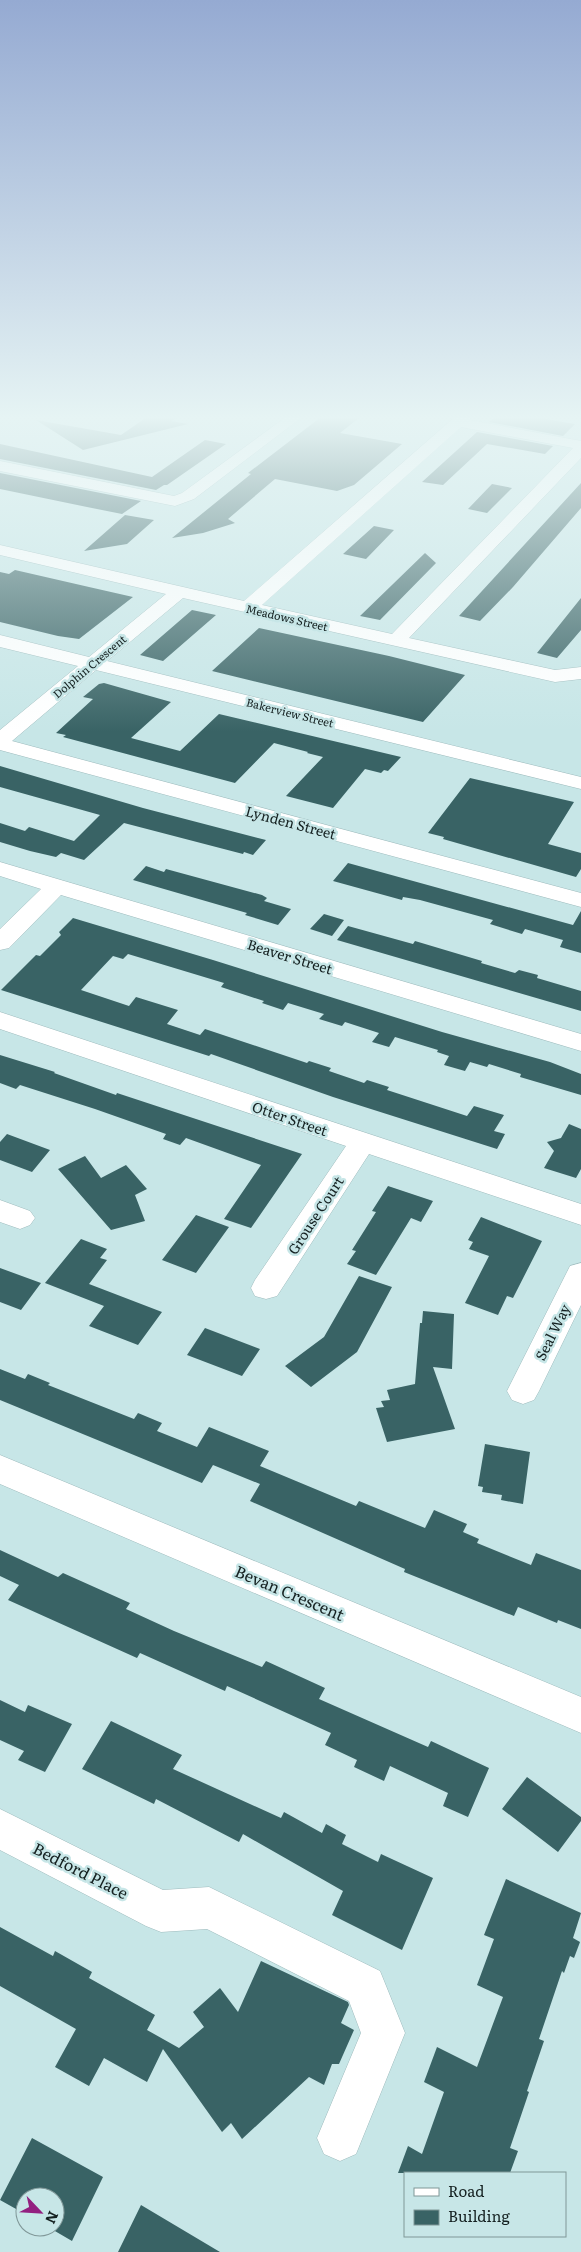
<svg xmlns="http://www.w3.org/2000/svg" width="581" height="2252" font-family="Literata,serif">
<style>
.building{fill:#396365}
.lines{fill:none;stroke-linecap:round;stroke-linejoin:round}
.minor-casing{stroke:#9ebbbd;stroke-width:1}
.minor{fill:#fff;fill-rule:evenodd}
.labels{text-anchor:middle;dominant-baseline:central;stroke-width:5;stroke-linejoin:round;paint-order:stroke}
.far-street-label{font-size:11px;fill:#152121;stroke:#c7e6e7}
.street-label{font-size:14px;fill:#152121;stroke:#c7e6e7}
.near-street-label{font-size:16px;fill:#152121;stroke:#c7e6e7}
</style>
<rect width="100%" height="100%" fill="#c7e6e7"/>
<!-- building -->
<path class="building" d="M147 417H178L171 421 188 424 83 450 36 420 121 435Z
M321 417H360L340 433 402 444 354 485 337 491 275 479 228 519 235 523 203 533 172 538 251 474 248 473Z
M495 417H533L575 424 563 436 489 422Z
M477 432 553 446 545 454 487 444 443 485 422 482Z
M205 440 226 444 167 485H164L156 490 0 459V444L152 477Z
M0 473 141 501 122 514 87 507 0 489Z
M581 483V508L513 587 480 621 459 616Z
M492 484 512 488 487 513 468 509Z
M125 515 154 520 127 544 84 551Z
M374 526 394 530 366 559 343 554Z
M425 553 436 563 380 620 360 616Z
M15 570 89 587 133 597 79 639 58 636 0 622V572L9 574Z
M581 598V630L557 658 537 653Z
M192 610 216 615 163 661 140 655Z
M259 628 389 656 465 675 423 722 212 671Z
M104 683 171 702 131 738 180 751 219 714 401 757 388 771 384 770 381 773 365 769 333 808 286 796 323 757 307 753 308 752 274 743 235 783 63 737 66 735 56 733 93 699 83 697 99 684Z
M0 766 143 808 266 840 253 855 244 852 243 854 124 823 84 860 61 853 56 857 30 851 0 842V823L25 831 29 827 74 841 100 815 0 787Z
M470 778 574 802 548 844 581 853V869L576 877 443 839 444 837 428 833Z
M348 863 573 925 581 911V953L560 947 563 940 525 929 522 934 490 924 493 920 420 900 403 897 402 900 333 881Z
M146 866 164 872 166 869 262 895 267 898 264 901 291 909 278 925 245 915 247 913 133 880Z
M324 914 344 920 332 936 310 929Z
M73 918 213 960 442 1032 550 1062 581 1074V1095L520 1077 521 1074 489 1064 487 1067 470 1062 465 1071 444 1065 449 1056 437 1052 438 1050 395 1037 389 1047 372 1042 379 1033 345 1022 342 1026 319 1019 324 1014 288 1003 283 1010 262 1003 264 1001 221 987 224 983 128 954 123 959 113 956 81 990 129 1006 136 997 178 1010 167 1024 200 1035 205 1029 307 1063 309 1061 331 1068 329 1071 364 1083 367 1080 389 1087 387 1090 467 1116 474 1106 504 1115 494 1131 505 1134 497 1149 333 1097 211 1054 209 1056 1 990 36 955 40 956 61 935 59 932Z
M348 926 413 944 415 941 482 961 481 963 515 973 519 970 538 975 537 978 581 991V1011L337 940Z
M0 1055 55 1072 54 1073 116 1095 117 1093 302 1154 251 1228 224 1219 261 1165 186 1138 180 1145 163 1139 166 1134 95 1109 20 1085 16 1089 0 1083Z
M569 1124 581 1129V1169L576 1178 544 1168 554 1151 547 1142 561 1138Z
M7 1134 50 1150 32 1172 0 1160V1142Z
M85 1156 101 1178 126 1165 147 1189 135 1195 145 1221 111 1230 58 1169Z
M388 1186 433 1201 421 1222 411 1218 376 1275 347 1264 356 1251 352 1250 376 1212 372 1211Z
M196 1215 229 1227 196 1273 162 1260Z
M481 1217 542 1241 513 1298 507 1296 498 1315 465 1303 489 1256 469 1249 473 1242 468 1240Z
M81 1239 107 1249 100 1258 107 1260 89 1284 162 1312 138 1345 89 1326 104 1306 45 1283Z
M0 1268 41 1283 21 1310 0 1302Z
M359 1276 392 1287 357 1352 311 1387 285 1366 324 1337Z
M423 1311 454 1314 452 1369 433 1367 455 1429 387 1442 376 1408 384 1407 381 1401 390 1400 387 1390 415 1384 420 1323H422Z
M205 1328 260 1349 242 1376 187 1355Z
M0 1369 25 1379 28 1374 50 1383 48 1385 134 1419 138 1413 162 1423 157 1431 197 1447 209 1427 269 1451 260 1466 356 1506 359 1501 425 1528 434 1510 467 1524 463 1532 479 1539 477 1543 531 1565 536 1553 581 1570V1629L558 1620 557 1623 518 1607 514 1616 404 1572 405 1569 250 1501 260 1484 213 1465 202 1483 0 1400Z
M485 1444 530 1452 523 1504 501 1500 502 1495 482 1492 483 1487 478 1486Z
M0 1550 58 1577 63 1573 130 1603 126 1609 174 1631 262 1667 266 1661 325 1688 319 1699 428 1747 431 1741 489 1768 468 1817 443 1806 448 1793 390 1766 384 1781 354 1767 357 1760 325 1745 331 1733 227 1686 225 1691 140 1653 137 1658 8 1600 19 1585 0 1576Z
M0 1700 25 1712 28 1705 72 1724 45 1772 18 1760 24 1751 0 1740Z
M111 1721 182 1755 173 1769 281 1818 284 1812 322 1833 326 1824 346 1835 342 1844 378 1862 381 1854 433 1878 402 1950 332 1915 343 1891 243 1834 239 1842 156 1799 154 1804 82 1769Z
M527 1777 581 1817V1821L558 1852 502 1809Z
M506 1879 581 1913 573 1938 580 1942 574 1958 570 1956 564 1973 562 1971 539 2039 544 2041 527 2091 529 2092 510 2148 518 2151 510 2173H398L408 2146 422 2154 444 2092 424 2082 437 2047 477 2067 503 1997 477 1985 494 1939 484 1935Z
M0 1927 53 1956 55 1951 92 1972 89 1978 155 2015 147 2030 179 2048 204 2027 193 2012 220 1988 238 2012 261 1961 348 2002 349 2005 341 2023 354 2030 339 2064H332L324 2085 309 2077 242 2139 231 2123 222 2132 163 2049 147 2082 104 2058 89 2086 55 2067 76 2029 0 1986Z
M32 2138 103 2177 72 2241 48 2227H55V2197H25V2214L0 2200Z
M141 2205 220 2252H118Z"/>
<g class="lines">
<defs>
<path id="minor" d="M286 417H302L194 499 175 506 0 471V461L174 496 182 493Z
M455 417H471L470 420 581 441V458L409 638 555 670 581 667V679L555 682 183 598 107 661 581 777V789L96 670 12 741 581 893V907L0 750V730L78 666 0 647V635L89 657 166 594 0 555V545L244 601ZM461 427 573 448 392 634 262 605Z
M0 862 581 1034V1051L61 895 9 948 0 950V929L41 889 0 876Z
M0 1012 581 1204V1225L369 1154 277 1296 266 1299 255 1296 251 1288 255 1280 346 1146 0 1029Z
M0 1200 30 1211 35 1218 30 1225 20 1229 0 1222Z
M581 1263V1305L539 1391 534 1400 523 1404 512 1400 507 1391 566 1274 570 1266Z
M0 1455 581 1697V1733L0 1484Z
M0 1809 163 1890 209 1887 380 1971 405 2033 356 2154 340 2161 324 2154 317 2138 361 2033 349 2001 207 1929 161 1932 146 1926 0 1850Z"/>
</defs>
<!-- minor casing -->
<use href="#minor" class="minor-casing"/>
<!-- minor -->
<use href="#minor" class="minor"/>
</g>
<!-- sky -->
<linearGradient id="sky" x2="0" y2="1"><stop stop-color="#95aad2"/><stop offset="0.57" stop-color="#e6f4f4"/><stop offset="1" stop-color="#e6f4f4" stop-opacity="0"/></linearGradient>
<rect width="581" height="732" fill="url(#sky)"/>
<g class="labels">
<!-- far-street labels -->
<g class="far-street-label">
<text transform="translate(287 617) rotate(13)">Meadows Street</text>
<text transform="translate(89 666) rotate(-40)">Dolphin Crescent</text>
<text transform="translate(290 712) rotate(14)">Bakerview Street</text>
</g>
<!-- street labels -->
<g class="street-label">
<text transform="translate(291 822) rotate(15)">Lynden Street</text>
<text transform="translate(290 956) rotate(17)">Beaver Street</text>
<text transform="translate(290 1118) rotate(19)">Otter Street</text>
<text transform="translate(315 1215) rotate(-57)">Grouse Court</text>
<text transform="translate(552 1332) rotate(-64)">Seal Way</text>
</g>
<!-- near-street labels -->
<g class="near-street-label">
<text transform="translate(290 1592) rotate(23)">Bevan Crescent</text>
<text transform="translate(81 1870) rotate(27)">Bedford Place</text>
</g>
</g>
<!-- legend -->
<rect x="404" y="2172" width="162" height="65" fill="#c7e6e7" stroke="#809798"/>
<rect x="414" y="2188" width="25" height="8" fill="#ffffff" stroke="#809798"/>
<text x="448" y="2197" font-size="15" fill="#152121">Road</text>
<rect x="414" y="2210" width="25" height="15" fill="#396365" stroke="#809798"/>
<text x="448" y="2222" font-size="15" fill="#152121">Building</text>
<!-- north arrow -->
<g transform="translate(40 2212) rotate(115)"><circle r="24" fill="#c7e6e7" stroke="#809798"/>
<path d="M0-4L9 19L0 12L-9 19Z" fill="#932080"/>
<text y="-8" font-size="14" font-weight="bold" text-anchor="middle" fill="#152121">N</text>
</g>
</svg>
